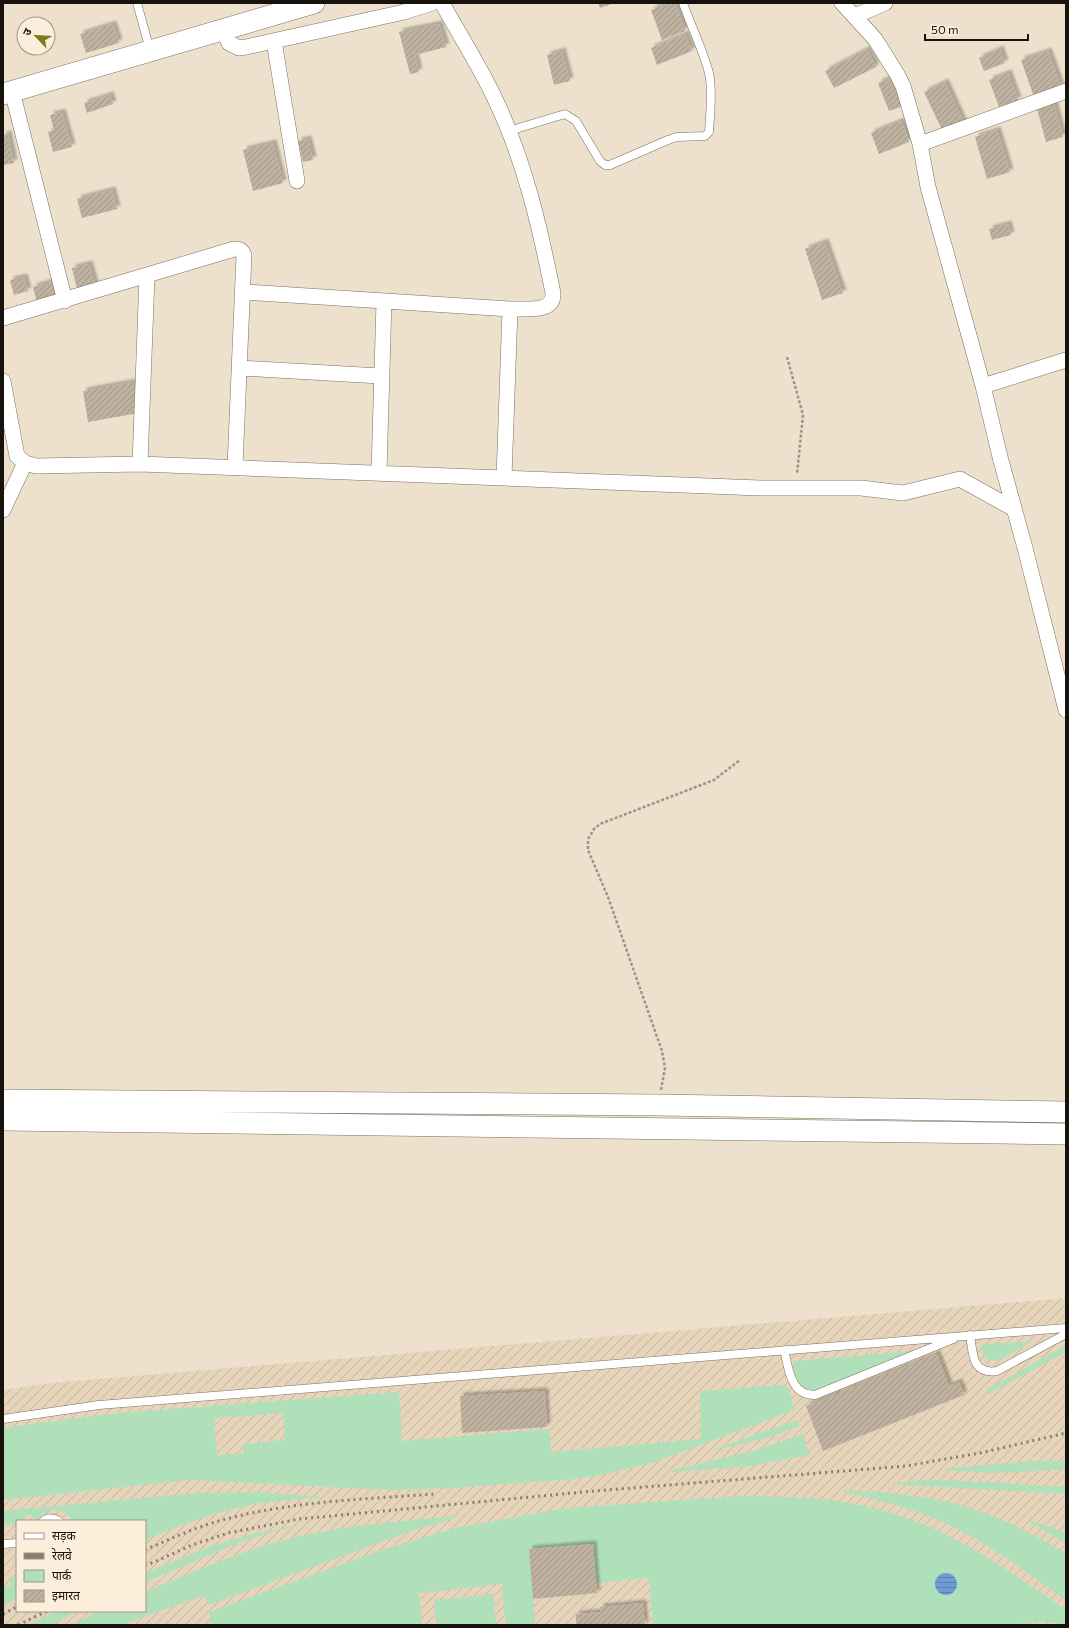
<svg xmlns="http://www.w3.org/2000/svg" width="1069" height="1628" font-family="Commissioner,'Noto Sans Devanagari',sans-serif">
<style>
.industrial{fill:url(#industrial-furrows);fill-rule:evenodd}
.green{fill:#afe0b9;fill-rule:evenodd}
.water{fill:url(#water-rules)}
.building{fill:url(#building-hatch);filter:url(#shadow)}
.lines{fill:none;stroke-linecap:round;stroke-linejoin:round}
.lane-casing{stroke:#7b705e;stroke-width:9}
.street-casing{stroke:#7b705e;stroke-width:16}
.secondary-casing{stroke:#7b705e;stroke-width:22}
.path{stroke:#9d9485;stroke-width:2.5;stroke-dasharray:3 2;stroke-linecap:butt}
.lane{stroke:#fff;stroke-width:8}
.street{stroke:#fff;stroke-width:15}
.secondary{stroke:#fff;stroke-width:21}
.rail{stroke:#867e70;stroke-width:3;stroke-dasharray:2 4;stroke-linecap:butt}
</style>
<defs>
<pattern id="industrial-furrows" width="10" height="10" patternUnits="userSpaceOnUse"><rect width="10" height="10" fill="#e6d5bb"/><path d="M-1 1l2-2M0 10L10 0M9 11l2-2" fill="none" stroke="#c5b6a0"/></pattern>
<pattern id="water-rules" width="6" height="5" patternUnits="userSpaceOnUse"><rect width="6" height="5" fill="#709cd4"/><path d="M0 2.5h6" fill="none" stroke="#5b7eaa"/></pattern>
<pattern id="building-hatch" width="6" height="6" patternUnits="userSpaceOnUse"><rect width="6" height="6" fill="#bfb19f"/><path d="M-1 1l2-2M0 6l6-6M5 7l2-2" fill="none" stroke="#a39788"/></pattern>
<filter id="shadow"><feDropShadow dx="3.5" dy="-3.5" stdDeviation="1" flood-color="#0004"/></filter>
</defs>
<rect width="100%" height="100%" fill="#ede1cd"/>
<!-- industrial -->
<path class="industrial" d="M1066 1298V1625H3V1390L50 1383ZM17 1521H145V1611H17Z"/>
<!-- green -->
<path class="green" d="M1032 1342 997 1361 986 1359 983 1355 982 1344Z
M1066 1345V1352L988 1394 986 1390Z
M911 1351 817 1390C798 1391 795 1376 793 1361Z
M783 1385 789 1389 794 1410 654 1462 602 1475 565 1480 451 1488 393 1490 188 1480 3 1500V1428L117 1413 399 1392 402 1441 549 1429 551 1452 701 1439 700 1391ZM283 1413 285 1440 243 1444 244 1453 217 1455 214 1418Z
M797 1420 799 1426 767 1438 715 1450V1449Z
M803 1434 809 1455 744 1467 672 1472V1470L753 1451Z
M1032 1461H1066V1469L1000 1473 945 1470V1469Z
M923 1480H950L1066 1487V1494L890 1484Z
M843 1490C880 1492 916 1494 952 1503 993 1513 1030 1532 1066 1553V1600C1027 1573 989 1543 945 1523 912 1508 878 1499 843 1492Z
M256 1492 325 1497C304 1499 282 1500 261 1503 222 1510 182 1524 145 1540V1521H72C64 1504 46 1509 36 1520L32 1515H28L23 1521H17V1524L3 1525V1511L197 1493Z
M726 1497C772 1496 820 1496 865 1506 941 1522 1004 1567 1066 1610V1625L1045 1622 1006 1625H653L649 1578 596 1583 593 1544 529 1549 535 1625H506L502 1584 419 1593 422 1625H212L209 1612 385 1549 455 1528 568 1508Z
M456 1516V1518L411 1531 209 1605 205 1595 121 1625H72L98 1611H145V1592C190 1573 235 1553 282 1541 339 1525 398 1522 456 1516Z
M1030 1520 1066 1533V1543L1029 1522Z
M314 1522 276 1531 241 1542 145 1582V1573L211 1546 248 1535Z
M10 1577H17V1598L3 1606V1587L11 1586Z
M493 1594 496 1624 436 1625 434 1600Z
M57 1611H77L51 1625H28Z"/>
<!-- water -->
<path class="water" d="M935 1584a11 11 0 1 1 22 0a11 11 0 1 1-22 0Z"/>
<!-- building -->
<path class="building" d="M598 3H615L600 8Z
M669 3H675L685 31 662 40 651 10Z
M113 24 119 43 86 53 80 34Z
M439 24 446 47 415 55 419 72 410 74 399 32Z
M685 34 692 51 657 65 651 48Z
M867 49 876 67 834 88 825 71Z
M1000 49 1005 63 984 71 979 58Z
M562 51 570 81 554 85 547 55Z
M1048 51 1061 87 1034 97 1021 60Z
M1008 73 1018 100 999 107 989 80Z
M893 77 903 106 889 111 878 83Z
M945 82 964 124 944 134 924 92Z
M110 95 113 104 87 113 84 103Z
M1054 104 1063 137 1046 142 1037 109Z
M62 112 72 147 53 152 48 132 54 130 50 115Z
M901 121 909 142 879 154 871 133Z
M997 130 1010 172 987 179 975 137Z
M8 134 14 163 3 165V135Z
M308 139 313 160 303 162 298 141Z
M273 143 283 183 253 191 243 150Z
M112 190 117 209 82 218 77 199Z
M1008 224 1011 235 992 240 989 229Z
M825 242 843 293 822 300 805 249Z
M89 264 96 288 78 293 72 268Z
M24 277 28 291 14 295 10 280Z
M56 280 60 296 37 303 33 287Z
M133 382 139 413 88 422 83 391Z
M937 1354 949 1386 959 1382 964 1395 823 1451 806 1406Z
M545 1391 547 1427 462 1433 460 1396Z
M593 1544 597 1593 533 1599 529 1549Z
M643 1603 645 1625H576V1614L601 1612 600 1607Z"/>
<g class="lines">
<defs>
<path id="lane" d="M137 3 150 50
M509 131 565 114 576 121 600 161 605 165H610L668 140 677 137 705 136 709 132C710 114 713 91 709 73 703 50 691 26 683 3
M970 1335C973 1354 972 1375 997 1371L1066 1334
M784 1350C789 1369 790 1395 815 1395L953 1339
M3 1419 99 1405 1066 1328
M43 1521C48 1517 54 1518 59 1521
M3 1544 17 1543"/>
<path id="street" d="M842 3 875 39 897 74 903 86 920 144 928 187 983 386 1000 457 1025 548 1066 710
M855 16 885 3
M223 29 229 43 239 48 246 47 404 12 432 3
M274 41 297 181
M12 91 65 301
M920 144 1066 91
M244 292 510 309C525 308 554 314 553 293 540 228 525 162 496 101 481 68 460 36 442 3
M3 318 234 249C240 249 242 250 244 255L235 467
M240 368 380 376
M3 381 17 456 25 463 36 466 140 464 760 488H861L903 493 960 479 1014 509
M983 386 1066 360
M140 464 147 276
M379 472 384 301
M504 478 510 309
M3 510 25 463"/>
<path id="secondary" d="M3 94 314 3
M3 1100 658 1105 1066 1112
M3 1120 1066 1134"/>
</defs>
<!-- lane casing -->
<use href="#lane" class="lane-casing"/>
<!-- street casing -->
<use href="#street" class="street-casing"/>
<!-- secondary casing -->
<use href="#secondary" class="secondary-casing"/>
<!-- path -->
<path class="path" d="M787 357 803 415 797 474
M661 1090 665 1068 662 1051 608 897 588 850V839L594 829 600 824 714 780 740 760"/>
<!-- lane -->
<use href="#lane" class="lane"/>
<!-- street -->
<use href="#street" class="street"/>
<!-- secondary -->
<use href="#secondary" class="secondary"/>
<!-- rail -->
<path class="rail" d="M145 1550C174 1537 203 1524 234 1517 299 1501 367 1499 434 1494
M145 1566 192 1545 228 1533 299 1519 594 1491 906 1466 980 1453 1066 1433
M3 1614 17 1607
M18 1625 47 1611"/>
</g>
<!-- border -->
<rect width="1069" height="1628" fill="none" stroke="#17130c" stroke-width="8"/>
<!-- legend -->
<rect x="16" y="1520" width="130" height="92" fill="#fbeeda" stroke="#a09688"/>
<rect x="24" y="1533" width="20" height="6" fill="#ffffff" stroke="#a09688"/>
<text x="52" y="1540" font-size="12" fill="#17130c">सड़क</text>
<rect x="24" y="1553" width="20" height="6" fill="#867e70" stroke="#a09688"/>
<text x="52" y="1560" font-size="12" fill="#17130c">रेलवे</text>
<rect x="24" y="1570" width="20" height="12" fill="#afe0b9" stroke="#a09688"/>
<text x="52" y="1580" font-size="12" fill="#17130c">पार्क</text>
<rect x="24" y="1590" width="20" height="12" fill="url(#building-hatch)" stroke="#a09688"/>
<text x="52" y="1600" font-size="12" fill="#17130c">इमारत</text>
<!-- north arrow -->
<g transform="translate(36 36) rotate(295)"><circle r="19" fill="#fbeeda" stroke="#a09688"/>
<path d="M0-3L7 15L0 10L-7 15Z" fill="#807a20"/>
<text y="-6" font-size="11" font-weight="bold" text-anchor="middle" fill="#17130c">उ</text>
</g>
<!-- scale -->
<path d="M925 34v6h103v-6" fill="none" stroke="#17130c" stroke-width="2"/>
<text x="931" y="34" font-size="12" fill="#17130c" stroke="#fbeeda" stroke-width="3" paint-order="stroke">50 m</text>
</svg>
